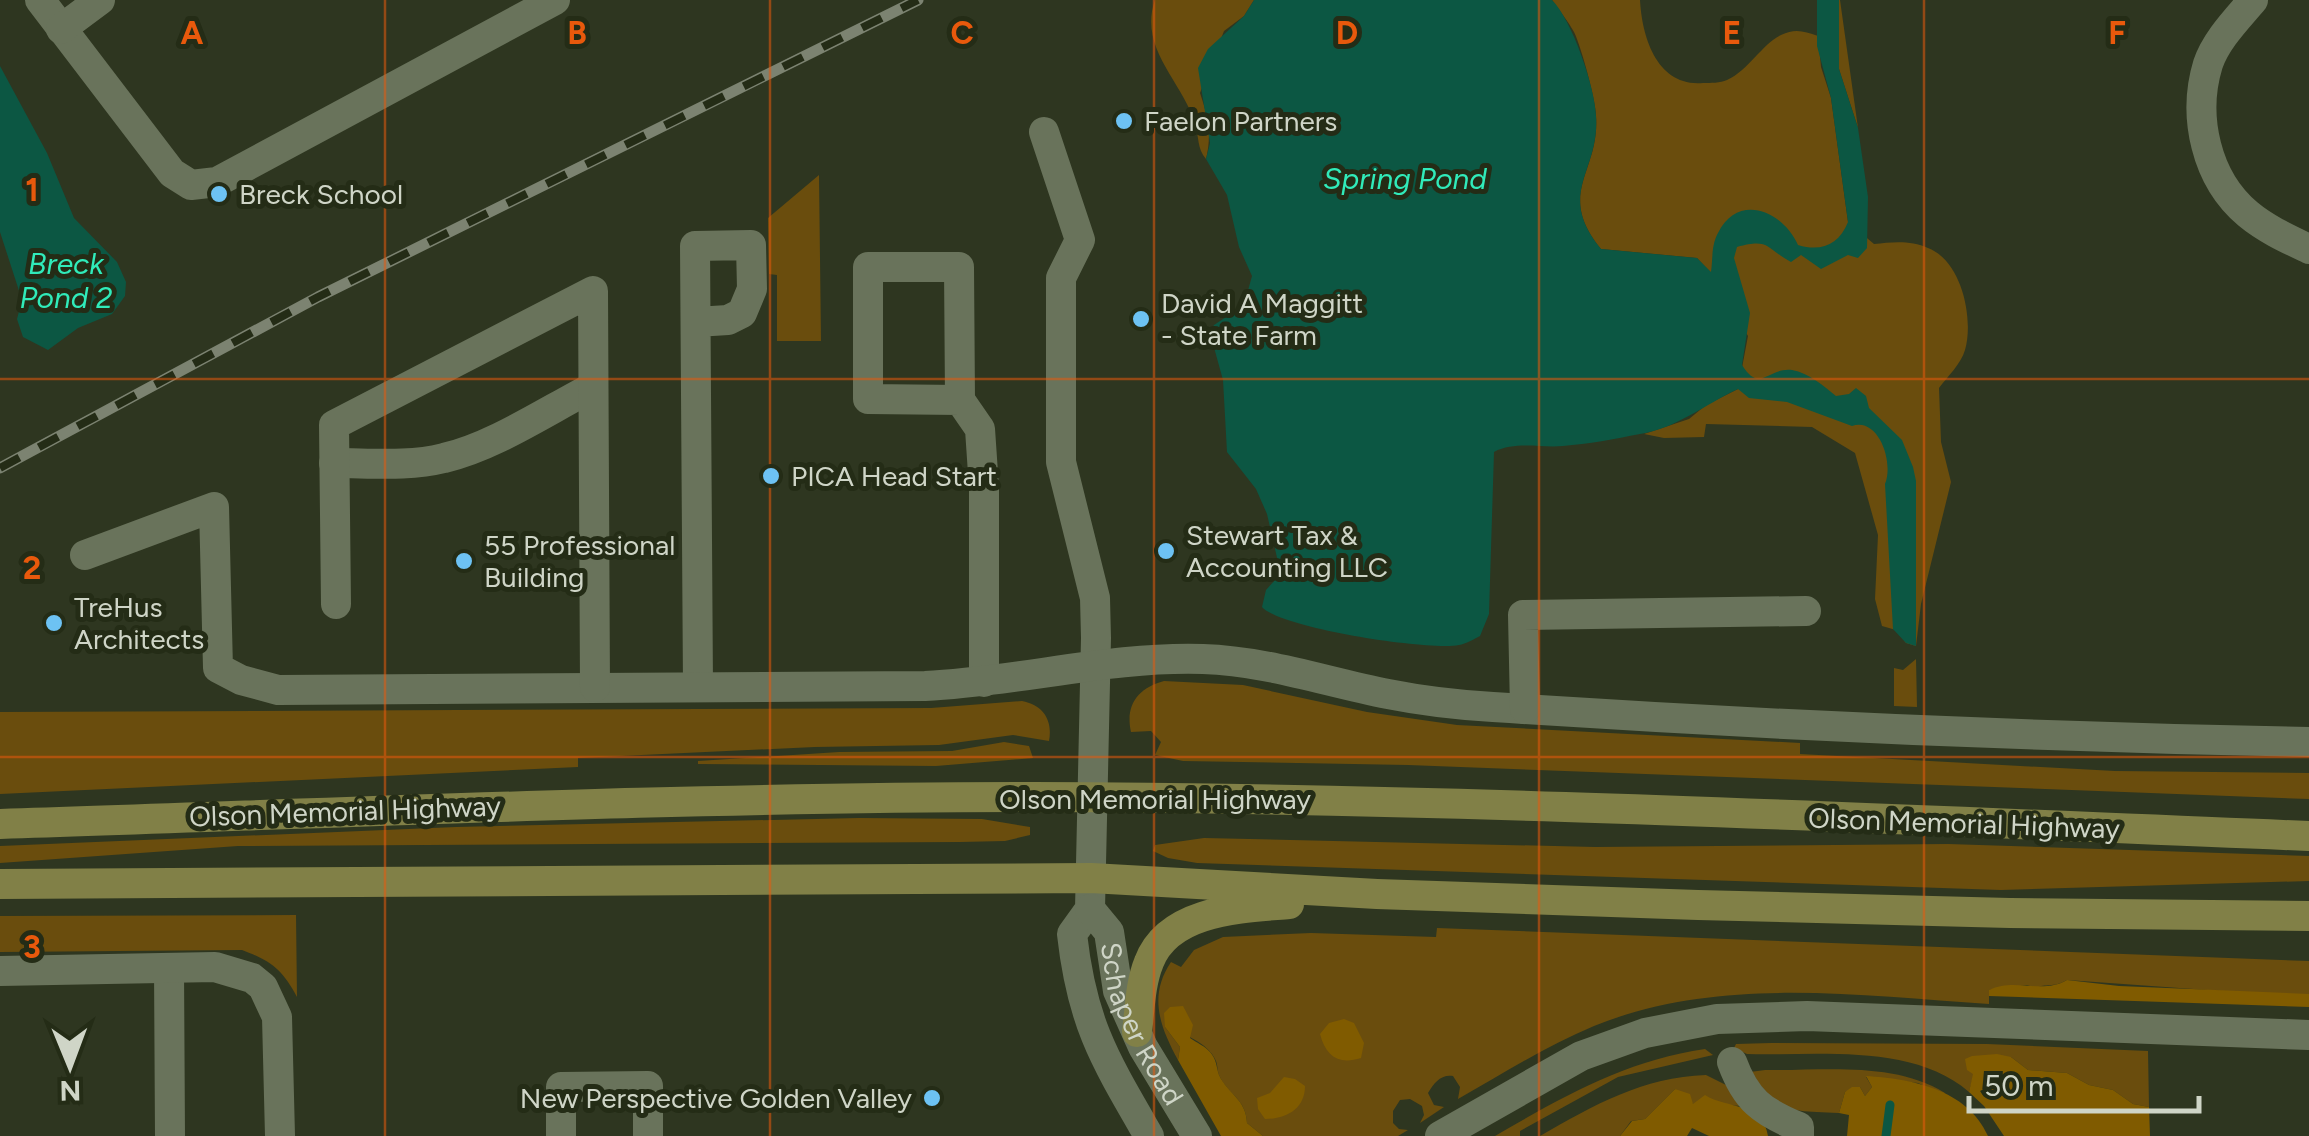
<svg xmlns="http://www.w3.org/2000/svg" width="2309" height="1136" font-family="Figtree,sans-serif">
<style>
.green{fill:#6a4d0d}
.forest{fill:#805b00}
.water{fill:#0c5743}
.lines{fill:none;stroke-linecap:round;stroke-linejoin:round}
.stream{stroke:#0c5743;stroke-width:9}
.minor{stroke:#69735b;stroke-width:30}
.major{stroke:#818047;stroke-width:30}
.rail-casing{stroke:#7c8371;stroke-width:11}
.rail{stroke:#242c16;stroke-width:8;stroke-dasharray:22;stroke-linecap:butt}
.grid{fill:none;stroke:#e8590c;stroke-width:2.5;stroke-opacity:0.55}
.poi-dot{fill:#6dc2f3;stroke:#242c16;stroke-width:4}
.labels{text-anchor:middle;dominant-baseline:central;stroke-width:10;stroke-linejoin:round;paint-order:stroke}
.poi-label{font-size:28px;fill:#cfd5c7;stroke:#242c16;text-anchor:start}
.street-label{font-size:28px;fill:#cfd5c7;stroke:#242c16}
.water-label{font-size:30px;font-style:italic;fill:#30ebba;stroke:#242c16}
.grid-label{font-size:32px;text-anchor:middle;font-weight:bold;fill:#e8590c;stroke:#242c16;stroke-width:10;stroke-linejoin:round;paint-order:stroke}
</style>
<rect width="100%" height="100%" fill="#2e3620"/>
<!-- green -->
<path class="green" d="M1155 0H1254L1244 16 1224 31 1200 93C1208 116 1212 135 1206 159 1197 149 1199 136 1195 123 1182 81 1138 48 1155 0Z
M1552 0H1640C1642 37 1657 87 1703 83 1711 83 1720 83 1727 80 1749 70 1762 44 1781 35 1795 28 1804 31 1818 36L1821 67 1831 98 1848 222 1874 244C1892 242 1911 240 1928 248 1962 261 1974 319 1965 350 1961 364 1947 377 1939 388L1941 442 1951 482 1921 604 1916 646 1906 643 1896 630 1882 626 1875 599 1878 535 1855 453 1812 427 1706 424 1704 437 1664 438 1644 434 1689 419 1706 405 1738 389 1748 336 1711 273 1697 258 1601 249C1555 192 1600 173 1596 116 1596 101 1581 46 1574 32 1568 21 1559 10 1552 0Z
M1839 0H1840L1858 128 1839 69Z
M819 175 821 341H777V275L769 274 768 218Z
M1916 659 1917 707 1894 706V668L1903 670Z
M1164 681 1243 685 1367 712 1457 725 1800 743V754L2115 771 2309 773V799L1408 765 1183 761 1155 755 1161 742 1151 731 1131 732C1125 705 1138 688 1164 681Z
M1022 701C1043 705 1053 720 1049 741L1013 735 939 745 815 747 578 758V767L0 794V712L931 708Z
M1004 742 1029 746 1033 758 936 766 698 764V761L839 752 952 751Z
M859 818 982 819 1030 827V835L1005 841 960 842 238 846 0 863V846L456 827Z
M1204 838 1595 847 1948 844 2309 856V881L2001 890 1197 863 1168 858 1153 851 1155 845Z
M296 915 297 997C282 969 271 961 242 950L0 952V916Z
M1437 928 2309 961V994L2290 996 2067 980C2053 988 2046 983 2036 988L2027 985 1989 990V1004C1857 996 1720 975 1594 1026 1546 1046 1502 1074 1458 1099L1460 1087 1453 1076C1441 1074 1434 1083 1428 1093L1434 1105 1444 1107 1420 1123 1424 1115 1422 1106 1410 1099 1400 1100 1393 1111V1123L1399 1129 1408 1130 1398 1136H1263L1247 1123C1246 1099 1229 1095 1220 1077 1217 1072 1218 1066 1216 1061 1208 1042 1183 1034 1165 1027L1180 1047 1178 1060C1160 1027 1148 996 1171 962L1181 967 1194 950 1223 937 1311 933 1436 937Z
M1771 1043 1987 1044 2148 1051 2149 1107 2133 1104 2113 1090 2089 1085 2067 1073 2028 1070 2011 1057 1974 1074 1969 1092C1912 1043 1819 1056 1747 1054L1734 1048 1736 1044Z
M1705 1049 1713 1055 1618 1077 1520 1131V1136H1495C1562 1097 1627 1060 1705 1049Z
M1765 1070C1824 1071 1893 1061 1945 1093L1941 1094 1918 1083 1866 1077 1872 1087 1865 1096 1860 1087 1845 1092 1839 1113C1785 1110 1783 1115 1750 1072Z
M1706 1075 1726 1085 1746 1106 1693 1104 1675 1089 1645 1119 1631 1121 1620 1136H1540C1594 1105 1643 1077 1706 1075Z"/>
<!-- forest -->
<path class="forest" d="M2067 980 2119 986 2309 994V1007L1989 996V990C2016 977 2041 995 2067 980Z
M1183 1006 1193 1025 1190 1038C1197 1043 1205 1046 1210 1052 1217 1060 1216 1066 1219 1075 1228 1094 1246 1099 1247 1123L1263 1136H1221L1178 1060 1180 1047 1165 1027 1164 1013 1170 1007Z
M1344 1019 1354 1023 1364 1043 1361 1058C1339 1065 1326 1057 1320 1034L1329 1023Z
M1997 1054 2011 1057 2028 1070 2067 1073 2089 1085 2113 1090 2133 1104 2149 1107 2150 1136H2004L1984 1106 1969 1092 1973 1074 1967 1070 1965 1059 1972 1056Z
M1866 1076C1912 1079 1967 1089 1988 1136H1847L1849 1115 1839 1113 1845 1092 1852 1087H1860L1865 1096 1872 1087Z
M1284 1077 1295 1079 1305 1086C1305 1109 1286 1119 1265 1119L1258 1109 1257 1098 1270 1093Z
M1675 1089 1690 1094 1693 1104 1705 1095C1727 1109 1763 1102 1768 1136H1709L1692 1128 1687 1136H1620L1632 1121 1645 1119Z"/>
<!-- water -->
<path class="water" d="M1254 0H1552C1572 20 1595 87 1596 116 1600 172 1555 193 1601 249L1697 258 1711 272C1713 259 1711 246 1718 233 1738 192 1783 211 1798 245 1821 252 1839 245 1848 222L1831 98 1817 46V0H1839V69L1858 128 1868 197 1867 248 1858 258 1848 255 1821 269 1801 255 1791 262C1765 248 1770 238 1737 247L1734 258 1750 313 1742 365C1760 394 1768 367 1792 370 1809 373 1824 386 1836 396L1849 394 1856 388 1866 396 1869 408 1902 440 1913 467 1916 481V646L1906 643 1893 629 1885 484C1894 463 1879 417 1852 426L1787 402 1749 398 1738 389C1704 405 1677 428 1640 434 1615 439 1588 444 1563 446 1540 448 1515 441 1494 452L1489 614 1480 636C1474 639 1466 644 1459 645 1428 651 1280 628 1262 607L1266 590 1275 580 1278 562 1267 514 1256 489 1227 452 1223 380 1210 333 1214 325 1244 305 1252 276 1239 247 1227 195 1206 159 1210 143 1198 68 1208 49 1244 16Z
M0 66 47 153 74 218 117 262 126 282 125 296 112 314 78 328 48 350 23 337 17 319 22 300 0 232Z"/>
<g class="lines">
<!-- stream -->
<path class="stream" d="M1886 1136 1890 1105"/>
<!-- minor -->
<g class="minor">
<path d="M40 0 172 173 191 185 217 182 555 0"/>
<path d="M2253 0C2237 19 2216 40 2208 64 2192 116 2206 179 2248 214 2266 229 2288 239 2309 249"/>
<path d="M61 29 100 0"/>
<path d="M1044 132 1080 240 1061 278V462L1095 598 1096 638 1090 909 1072 934C1082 1024 1105 1060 1149 1136"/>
<path d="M696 322 728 320 742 313 752 289 751 245 695 246 698 686"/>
<path d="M960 400 868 399V267H959L960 400 980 429 984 488V682"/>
<path d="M334 463C371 463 408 467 444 458 493 447 548 410 593 387"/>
<path d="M85 555 214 507 218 668 241 680 278 690 925 686C1018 682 1110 656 1203 659 1267 661 1326 682 1388 694 1423 701 1459 705 1493 707 1765 725 2037 737 2309 742"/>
<path d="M336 604 334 425 593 291 595 687"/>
<path d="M1525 709 1523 615 1806 611"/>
<path id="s1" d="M1090 909 1109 932 1118 991 1143 1047 1197 1136"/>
<path d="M169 968 170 1136"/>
<path d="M0 971 215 967 252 978 263 987 277 1017 280 1136"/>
<path d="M1732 1062C1746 1100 1762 1112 1799 1127V1136"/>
<path d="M561 1136V1087L648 1086V1136"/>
<path d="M1440 1136 1581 1056 1645 1033 1717 1019 1807 1016 2309 1035"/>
</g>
<!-- major -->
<path class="major" d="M0 824C344 813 688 797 1033 797 1458 798 1884 819 2309 836
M0 884 1091 878 1377 894 1698 905 2010 913 2309 916
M1137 1032C1140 1009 1140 984 1149 962 1169 909 1244 908 1289 904"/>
<defs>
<path id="rail" d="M0 468 318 297 918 0"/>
</defs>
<!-- rail casing -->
<use href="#rail" class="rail-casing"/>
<!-- rail -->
<use href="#rail" class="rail"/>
</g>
<!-- grid -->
<path class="grid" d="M385 0V1136M770 0V1136M1154 0V1136M1539 0V1136M1924 0V1136M0 379H2309M0 757H2309"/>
<!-- markers -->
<g class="poi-dot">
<circle cx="1124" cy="121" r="10"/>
<circle cx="219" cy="194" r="10"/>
<circle cx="1141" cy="319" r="10"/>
<circle cx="771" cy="476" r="10"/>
<circle cx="1166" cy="551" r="10"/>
<circle cx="464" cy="561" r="10"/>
<circle cx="54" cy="623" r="10"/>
<circle cx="932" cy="1098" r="10"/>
</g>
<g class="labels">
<!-- poi labels -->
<g class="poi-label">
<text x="1144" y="121">Faelon Partners</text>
<text x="239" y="194">Breck School</text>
<text x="1161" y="303">David A Maggitt<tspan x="1161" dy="32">- State Farm</tspan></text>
<text x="791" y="476">PICA Head Start</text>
<text x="1186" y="535">Stewart Tax &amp;<tspan x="1186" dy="32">Accounting LLC</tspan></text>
<text x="484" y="545">55 Professional<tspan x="484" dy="32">Building</tspan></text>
<text x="74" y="607">TreHus<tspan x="74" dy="32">Architects</tspan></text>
<text x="912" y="1098" text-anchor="end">New Perspective Golden Valley</text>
</g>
<!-- street labels -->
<g class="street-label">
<text x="1155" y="799">Olson Memorial Highway</text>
<text transform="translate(345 811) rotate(-2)">Olson Memorial Highway</text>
<text transform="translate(1964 823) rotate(2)">Olson Memorial Highway</text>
<text stroke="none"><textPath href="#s1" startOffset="128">Schaper Road</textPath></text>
</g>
<!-- water labels -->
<g class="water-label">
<text x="1405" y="178">Spring Pond</text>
<text x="66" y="263">Breck<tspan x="66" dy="34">Pond 2</tspan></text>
</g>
</g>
<g class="grid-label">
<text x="192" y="44">A</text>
<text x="577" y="44">B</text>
<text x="962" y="44">C</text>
<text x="1347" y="44">D</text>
<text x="1732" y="44">E</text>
<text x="2117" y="44">F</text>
<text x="32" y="201">1</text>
<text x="32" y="579">2</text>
<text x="32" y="958">3</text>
</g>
<!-- north arrow -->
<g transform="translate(70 1066) rotate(179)" stroke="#242c16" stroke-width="8" paint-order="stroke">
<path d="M0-8L18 38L0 25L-18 38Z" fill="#cfd5c7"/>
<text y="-15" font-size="28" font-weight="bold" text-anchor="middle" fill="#cfd5c7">N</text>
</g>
<!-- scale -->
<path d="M1969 1096v15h230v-15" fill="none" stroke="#cfd5c7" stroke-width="5"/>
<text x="1984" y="1096" font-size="30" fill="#cfd5c7" stroke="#242c16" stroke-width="8" paint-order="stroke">50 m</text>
</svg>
